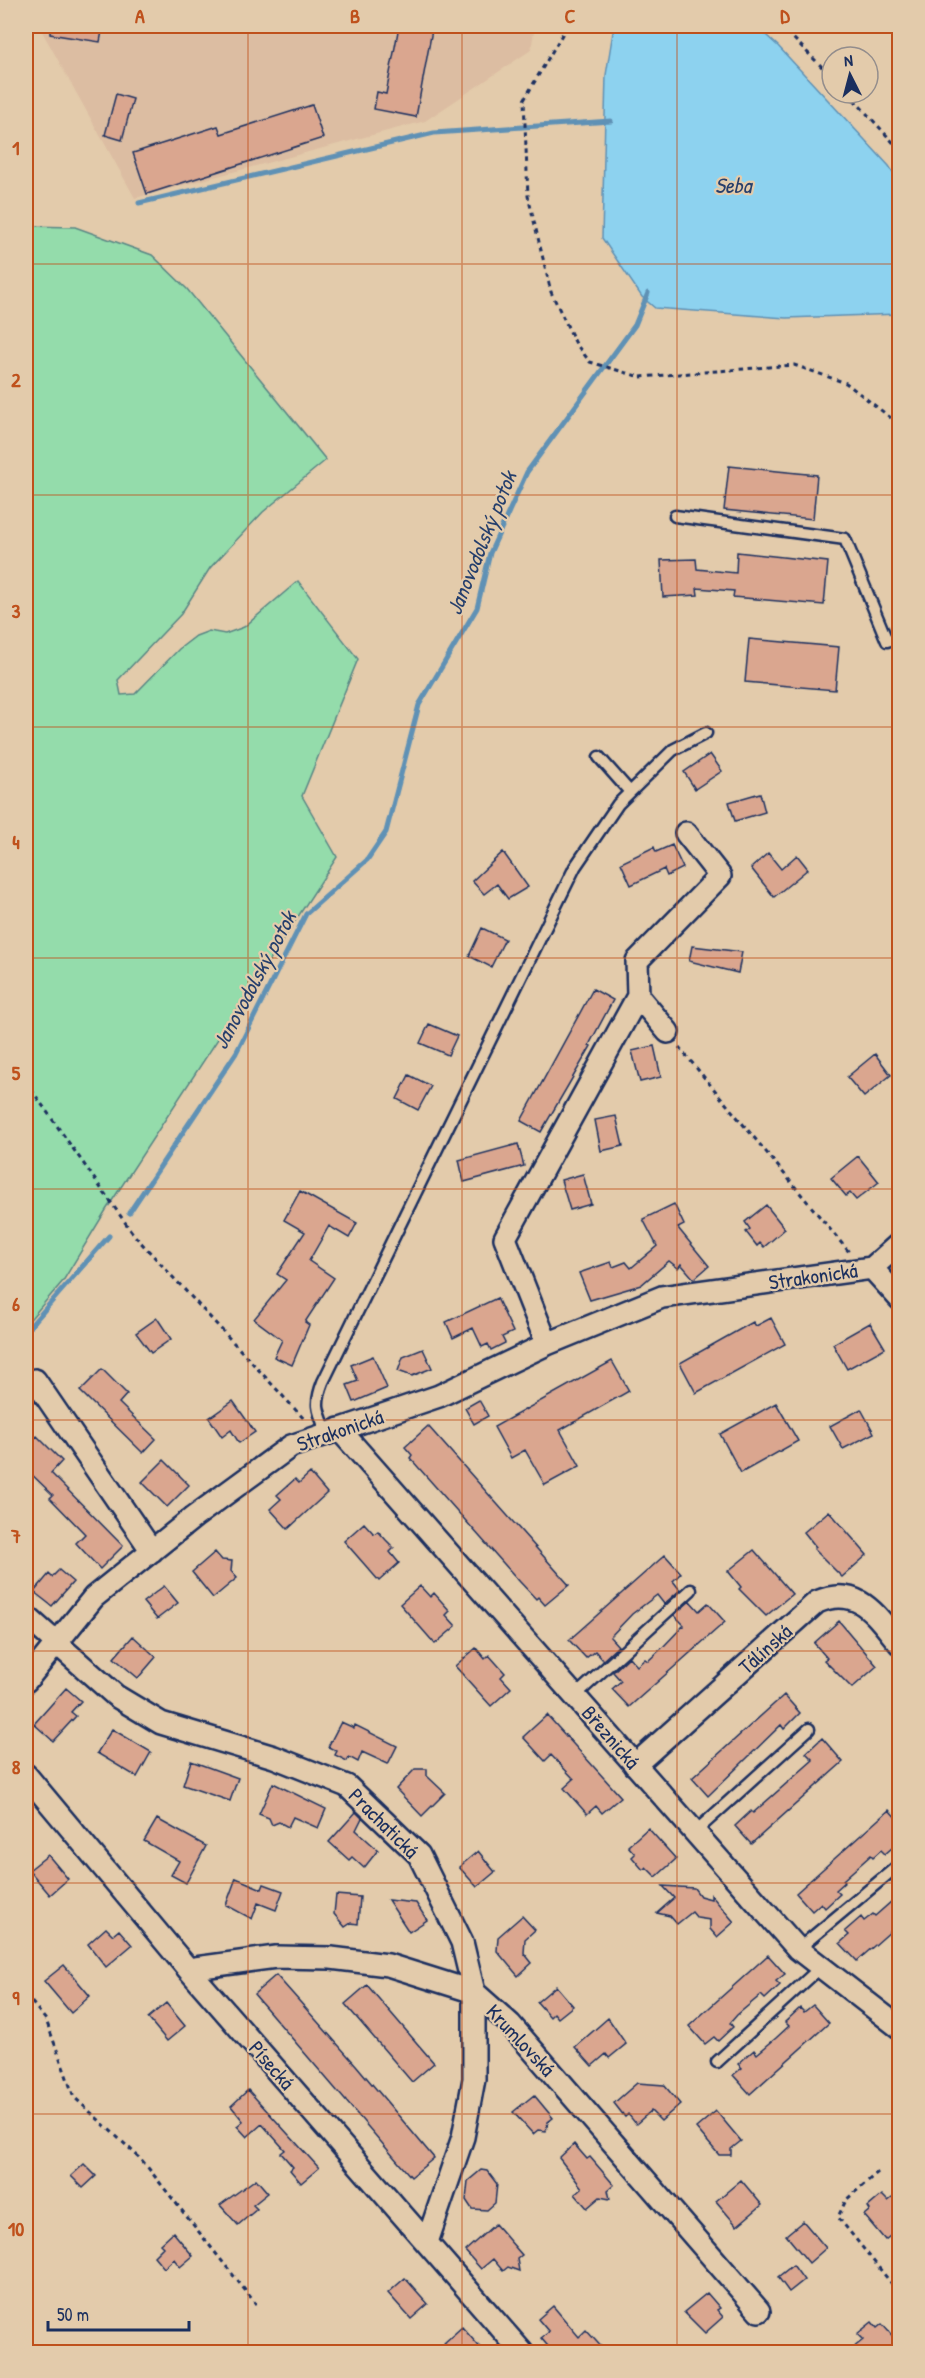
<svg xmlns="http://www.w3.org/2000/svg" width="925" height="2378" font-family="'Patrick Hand',sans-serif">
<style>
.built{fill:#dcbda2}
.green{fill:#94dcab;stroke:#588684;stroke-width:1.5}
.water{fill:#8dd2ef;stroke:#5f91b5;stroke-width:1.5}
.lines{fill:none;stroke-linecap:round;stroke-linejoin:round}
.stream{stroke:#5f91b5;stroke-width:5}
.building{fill:#daa68f;stroke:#1b2f5e;stroke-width:1.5}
.service-casing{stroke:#1b2f5e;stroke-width:15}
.minor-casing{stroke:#1b2f5e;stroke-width:26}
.path{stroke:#1b2f5e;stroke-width:3;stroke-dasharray:4.5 4.5;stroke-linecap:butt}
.service{stroke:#e3cbab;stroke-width:10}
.minor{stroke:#e3cbab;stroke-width:21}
.grid{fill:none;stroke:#bf511c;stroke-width:1.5;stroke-opacity:0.55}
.labels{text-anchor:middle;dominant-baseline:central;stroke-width:4.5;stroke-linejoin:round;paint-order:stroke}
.street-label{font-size:21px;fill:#1b2f5e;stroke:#e3cbab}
.water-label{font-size:22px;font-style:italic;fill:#263f6c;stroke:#e3cbab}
.neatline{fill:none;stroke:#bf511c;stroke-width:2}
.grid-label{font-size:20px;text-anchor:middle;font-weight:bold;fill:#bf511c}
</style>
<rect width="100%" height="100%" fill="#e3cbab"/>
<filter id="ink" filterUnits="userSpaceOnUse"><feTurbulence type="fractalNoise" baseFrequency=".0167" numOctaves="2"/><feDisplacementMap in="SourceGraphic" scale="12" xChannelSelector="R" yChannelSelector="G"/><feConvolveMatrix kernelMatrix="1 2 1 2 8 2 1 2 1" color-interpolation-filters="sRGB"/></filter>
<g filter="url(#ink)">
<!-- built -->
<path class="built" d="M39 26H535L531 50 425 121 135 198Z"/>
<!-- green -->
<path class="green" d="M26 226 75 227 152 255 187 289 326 460 263 512 210 568 181 614 118 680 121 695 135 694 179 649 196 636 209 631 225 634 244 627 298 581 358 659 302 796 337 857 106 1210 63 1281 26 1324Z"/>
<!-- water -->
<path class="water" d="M614 26H756L778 46 889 166 899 181V314L786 318 655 308 642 297 602 238 606 75Z"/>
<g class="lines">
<!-- stream -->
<path class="stream" d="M139 203 434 133 611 121
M129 1213 236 1053 306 914 367 860 386 832 419 705 477 608 490 553 527 472 635 325 648 293
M26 1331 109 1236"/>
</g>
<!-- building -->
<path class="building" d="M50 26H103L100 42 50 34Z
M399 26 432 30 416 117 374 109 377 92 386 94Z
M116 94 133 99 122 140 105 135Z
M312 105 323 138 147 194 133 153 218 126 221 134Z
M729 466 817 475 813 519 724 510Z
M737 552 828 562 824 605 733 597 734 591 697 588 698 595 663 597 661 560 696 559 697 569 736 573Z
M749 639 839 647 835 690 745 682Z
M710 754 722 771 695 789 684 772Z
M760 793 765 812 735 821 729 802Z
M672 845 683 868 667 876 664 869 631 885 621 863 654 847 656 852Z
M503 852 528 887 508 899 497 884 484 894 472 881Z
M768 853 781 869 797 855 808 869 774 897 751 868Z
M482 928 505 939 491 967 469 956Z
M692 946 742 952 738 973 689 961Z
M593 989 613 1000 589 1045 591 1046 541 1132 521 1121Z
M429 1024 457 1036 448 1055 420 1043Z
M654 1046 661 1077 640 1082 632 1051Z
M875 1054 891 1075 864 1097 847 1077Z
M409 1075 431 1086 418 1110 397 1099Z
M616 1116 623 1146 601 1151 595 1120Z
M518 1144 524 1166 464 1182 459 1160Z
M858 1156 879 1182 856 1200 850 1193 846 1196 831 1178Z
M583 1174 591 1204 570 1210 561 1180Z
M300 1191 357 1223 349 1238 329 1226 309 1261 334 1278 305 1322 309 1325 292 1365 274 1357 282 1340 254 1319 286 1280 277 1274 305 1232 284 1220Z
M674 1204 684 1225 678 1228 709 1266 694 1279 681 1264 678 1268 669 1261 641 1285 590 1300 579 1273 611 1262 613 1267 626 1262 631 1268 657 1246 643 1219Z
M766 1205 785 1229 764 1247 760 1243 757 1246 746 1232 750 1229 745 1222Z
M497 1298 513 1332 502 1337 505 1343 491 1350 488 1344 482 1347 473 1328 453 1338 446 1322Z
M157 1318 171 1339 151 1353 136 1333Z
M771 1318 785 1344 696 1393 680 1363 753 1322 756 1326Z
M870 1323 885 1348 847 1369 833 1344Z
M423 1349 432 1368 412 1376 398 1371 403 1357Z
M373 1356 387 1388 354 1402 347 1385 358 1381 351 1365Z
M612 1361 629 1391 560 1430 580 1466 545 1485 525 1450 511 1458 494 1427Z
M102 1369 127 1394 119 1403 156 1439 143 1453 80 1391Z
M479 1400 488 1416 474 1424 465 1408Z
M233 1401 255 1432 239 1443 231 1430 222 1437 209 1418Z
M776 1403 798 1441 741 1473 720 1434Z
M861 1409 874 1433 843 1449 830 1426Z
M428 1426 569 1585 545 1605 538 1597 536 1599 520 1582 410 1458 412 1455 405 1447Z
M37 1436 62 1461 51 1473 123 1546 100 1569 76 1543 85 1534 50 1498 53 1495 26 1469V1447Z
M164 1460 189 1485 167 1507 142 1482Z
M310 1473 327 1493 288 1529 270 1509 281 1499 277 1495 295 1479 299 1483Z
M829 1511 867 1555 842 1577 814 1549 816 1547 804 1532Z
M364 1523 374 1534 378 1531 386 1540 394 1548 390 1552 399 1563 379 1581 344 1541Z
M754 1550 792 1594 766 1616 739 1589 741 1587 728 1571Z
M215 1552 222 1560 232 1561 231 1571 237 1578 213 1598 192 1572Z
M665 1555 681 1573 673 1581 680 1590 664 1604 657 1595 632 1614 610 1637 618 1646 603 1660 595 1651 586 1658 569 1640Z
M59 1570 73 1582 52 1606 34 1592 49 1574 52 1577Z
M164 1586 178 1603 157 1619 143 1602Z
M420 1586 430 1597 434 1593 450 1611 446 1615 456 1626 435 1644 400 1604Z
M690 1601 699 1611 708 1603 725 1622 629 1707 612 1689 621 1681 613 1672 629 1657 637 1666 645 1659 648 1661 662 1648 684 1625 674 1615Z
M839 1621 877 1666 852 1688 824 1660 827 1658 814 1643Z
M133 1636 156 1657 138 1678 114 1658Z
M476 1648 485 1659 489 1655 505 1673 501 1677 511 1688 491 1706 455 1666Z
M66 1688 81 1701 71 1712 76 1716 53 1741 34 1724Z
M784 1695 800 1713 784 1729 781 1725 708 1796 692 1778Z
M547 1715 621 1797 602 1813 596 1806 587 1814 564 1788 574 1779 551 1755 545 1761 523 1737Z
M341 1722 354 1728 355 1725 397 1746 388 1764 362 1752 358 1762 349 1757 347 1761 335 1755 337 1751 328 1747Z
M112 1729 151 1752 137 1777 97 1753Z
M822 1738 843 1762 751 1844 735 1826 751 1811 753 1813 813 1760 806 1753Z
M191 1761 238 1778 230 1801 183 1785Z
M415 1769H427V1776L445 1793 422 1816 396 1789Z
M273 1783 326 1809 318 1828 293 1817 288 1827 279 1822 272 1825 269 1818 259 1814Z
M889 1810 900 1822V1841L885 1854 881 1850 873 1857 871 1855 843 1880 845 1882 836 1890 840 1894 825 1908 821 1903 812 1911 796 1893Z
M356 1812 362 1818 356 1830 378 1850 364 1868 352 1857 349 1860 329 1842Z
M157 1819 206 1846 186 1883 171 1875 179 1861 144 1841Z
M648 1828 676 1859 656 1877 646 1867 643 1870 632 1857 635 1854 628 1846Z
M478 1851 495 1872 477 1887 459 1867Z
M48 1855 68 1879 50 1895 29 1870Z
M236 1878 262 1889 264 1884 283 1891 276 1910 258 1903 252 1919 226 1905Z
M663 1886 694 1888 700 1896 711 1899V1895L734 1922 717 1937 710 1929V1920L697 1918 692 1912 677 1924 670 1916 657 1913 674 1898Z
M900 1894V1923L857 1961 840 1943 849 1935 845 1931 861 1917 864 1921 873 1914 875 1916Z
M336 1895 360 1897 358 1924 351 1923 345 1927 334 1914Z
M388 1900 416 1903 427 1920 409 1932Z
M522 1916 535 1930 525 1939 524 1953 532 1963 518 1976 497 1951 498 1937Z
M106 1928 113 1935 119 1930 132 1945 106 1967 88 1944Z
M768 1955 785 1974 776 1981 780 1985 765 1999 761 1995 737 2015 730 2023 733 2027 718 2041 714 2037 705 2044 689 2026Z
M64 1965 90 1996 71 2013 44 1981Z
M276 1975 356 2065 434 2158 411 2177 254 1994Z
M367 1985 434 2063 412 2082 345 2004Z
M556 1986 573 2006 558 2018 554 2013 550 2017 537 2002Z
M166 2003 185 2026 167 2041 148 2018Z
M813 2005 829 2023 750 2094 733 2075 742 2068 738 2064 754 2050 757 2054 776 2038 789 2026 785 2022 800 2008 804 2012Z
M608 2018 626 2044 609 2058 606 2054 592 2066 575 2047Z
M637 2083 664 2085 680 2104 661 2121 651 2111 636 2124 628 2114 625 2117 614 2103Z
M248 2090 319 2168 301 2183 290 2170 293 2167 281 2153 285 2150 262 2124 247 2137 237 2126 243 2121 231 2106Z
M534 2095 553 2118 548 2122 546 2131 538 2130 533 2134 513 2112Z
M716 2111 741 2141 731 2149V2155H719L696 2128Z
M574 2144 587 2159 590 2157 614 2185 608 2190 610 2199 600 2197 587 2208 575 2194 582 2188 559 2158Z
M84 2164 96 2176 83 2188 71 2176Z
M481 2170 487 2171 497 2184 495 2203 487 2210 472 2209 466 2200 468 2181Z
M256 2179 268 2193 253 2205 257 2209 238 2225 220 2205Z
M741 2180 762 2205 737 2226 716 2201Z
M900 2192V2228L885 2240 864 2215 870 2210 868 2207 882 2195 888 2201Z
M803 2221 826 2248 809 2263 786 2235Z
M495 2224 522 2255 517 2259 519 2271 508 2267 503 2271 493 2259 481 2269 465 2251Z
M173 2232 193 2256 180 2267 174 2259 164 2268 154 2256 163 2247 160 2244Z
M793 2265 804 2280 789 2292 778 2277Z
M405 2278 428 2304 411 2319 388 2293Z
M707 2293 720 2308 717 2310 723 2317 705 2333 684 2312Z
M553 2306 579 2337 586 2330 606 2352H553L541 2338 549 2332 538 2319Z
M872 2322 877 2328 882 2324 897 2341 883 2352H848L863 2340 857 2334Z
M462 2327 484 2352H452L444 2343Z"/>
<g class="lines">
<defs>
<path id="service" d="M675 516 845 539 887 641 900 637
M599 757 630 792
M327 1433C318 1411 314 1405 323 1382L575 867 618 804 673 750 706 733
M575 1696 691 1590
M695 1832 809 1729
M798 1949 900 1864
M717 2062 821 1967"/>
<path id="minor" d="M638 996 668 1032
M872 1268 900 1299
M547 1344 505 1238 638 996 637 961 720 876 686 833
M35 1380 152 1551
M339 1429 798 1949 900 2028
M26 1616 116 1696 161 1723 274 1757 347 1786 419 1855 462 1942 474 1992V2079L463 2137 427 2242
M26 1681 94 1597 194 1517 291 1446 439 1396 547 1344 662 1297 872 1268 900 1243
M635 1765 817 1602C859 1584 876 1616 900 1644
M26 1775 188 1969 522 2352
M188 1969 276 1957 331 1958 388 1965 474 1992 510 2024 759 2311"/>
</defs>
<!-- service casing -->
<use href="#service" class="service-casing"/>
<!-- minor casing -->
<use href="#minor" class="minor-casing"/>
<!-- path -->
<path class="path" d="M567 26 524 100 528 196 551 292 576 344 590 362 640 377 794 365 846 383 900 425
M781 26 832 77
M848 93 900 150
M679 1047 849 1252
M26 1082 134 1235 305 1420
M26 1995 46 2020 74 2097 141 2159 256 2304
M878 2172 846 2200 838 2217 900 2294"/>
<!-- service -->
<use href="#service" class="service"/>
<!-- minor -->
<use href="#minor" class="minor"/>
</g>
</g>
<!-- grid -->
<path class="grid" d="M248 26V2352M462 26V2352M677 26V2352M26 264H900M26 495H900M26 727H900M26 958H900M26 1189H900M26 1420H900M26 1651H900M26 1883H900M26 2114H900"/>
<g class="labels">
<!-- street labels -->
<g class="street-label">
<text transform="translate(813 1276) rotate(-8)">Strakonická</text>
<text transform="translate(340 1430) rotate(-19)">Strakonická</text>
<text transform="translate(765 1649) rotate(-42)">Tálínská</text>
<text transform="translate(611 1737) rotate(49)">Březnická</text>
<text transform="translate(384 1823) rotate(45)">Prachatická</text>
<text transform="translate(521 2040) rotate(47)">Krumlovská</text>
<text transform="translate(272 2065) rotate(49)">Písecká</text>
</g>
<!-- water labels -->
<g class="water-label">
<text x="733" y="185">Seba</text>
<text transform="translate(481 543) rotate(-68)">Janovodolský potok</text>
<text transform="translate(254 980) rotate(-62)">Janovodolský potok</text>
</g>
</g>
<!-- margin -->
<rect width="925" height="2378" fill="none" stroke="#e3cbab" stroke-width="66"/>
<!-- north arrow -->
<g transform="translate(850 75) rotate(354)"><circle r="28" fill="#e3cbab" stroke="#938d8c" stroke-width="1.5"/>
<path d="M0-4.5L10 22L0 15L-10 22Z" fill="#1b2f5e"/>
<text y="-9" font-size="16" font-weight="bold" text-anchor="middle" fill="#1b2f5e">N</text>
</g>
<!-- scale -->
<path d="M48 2321v9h141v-9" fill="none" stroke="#1b2f5e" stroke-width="3"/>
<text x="57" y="2321" font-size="18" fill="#1b2f5e" stroke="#e3cbab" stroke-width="4.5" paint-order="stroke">50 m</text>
<rect x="33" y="33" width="859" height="2312" class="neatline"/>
<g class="grid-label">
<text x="140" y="23">A</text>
<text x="355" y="23">B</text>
<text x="570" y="23">C</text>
<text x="785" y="23">D</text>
<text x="16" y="155">1</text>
<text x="16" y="387">2</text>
<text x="16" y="618">3</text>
<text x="16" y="849">4</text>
<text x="16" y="1080">5</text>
<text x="16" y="1311">6</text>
<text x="16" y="1543">7</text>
<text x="16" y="1774">8</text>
<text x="16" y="2005">9</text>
<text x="16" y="2236">10</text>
</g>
</svg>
